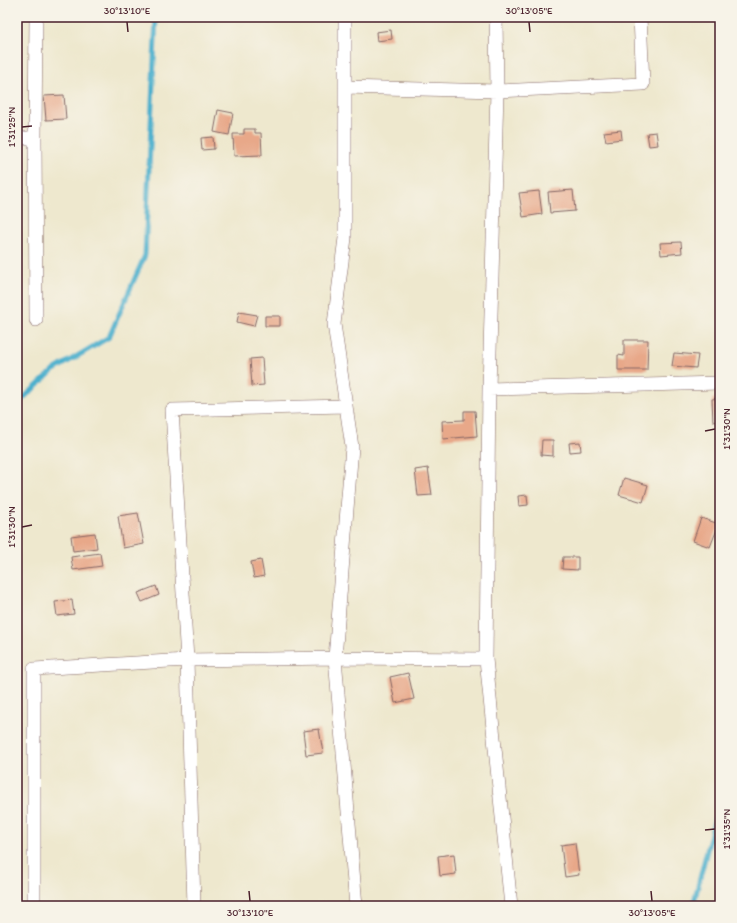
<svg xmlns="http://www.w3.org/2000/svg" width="737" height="923" font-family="Itim,sans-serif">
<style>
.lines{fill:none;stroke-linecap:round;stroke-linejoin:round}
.stream{stroke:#4eb0cd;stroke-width:5}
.building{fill:#e8a889}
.street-casing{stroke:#836564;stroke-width:14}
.street{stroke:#fff;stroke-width:13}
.ticks{fill:none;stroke:#4a1f2b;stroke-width:1.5}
.neatline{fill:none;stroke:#4a1f2b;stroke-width:1.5}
.ticks-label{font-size:10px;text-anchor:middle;fill:#4a1f2b}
</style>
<rect width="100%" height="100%" fill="#f7f3e8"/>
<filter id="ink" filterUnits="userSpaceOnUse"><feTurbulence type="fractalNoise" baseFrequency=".025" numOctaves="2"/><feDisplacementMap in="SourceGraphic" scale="8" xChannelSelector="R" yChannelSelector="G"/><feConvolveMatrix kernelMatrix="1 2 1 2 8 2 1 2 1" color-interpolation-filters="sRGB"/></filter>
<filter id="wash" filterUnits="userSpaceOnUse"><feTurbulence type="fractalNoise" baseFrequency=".012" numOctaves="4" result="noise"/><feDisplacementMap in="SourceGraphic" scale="16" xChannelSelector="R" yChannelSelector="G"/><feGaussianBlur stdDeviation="0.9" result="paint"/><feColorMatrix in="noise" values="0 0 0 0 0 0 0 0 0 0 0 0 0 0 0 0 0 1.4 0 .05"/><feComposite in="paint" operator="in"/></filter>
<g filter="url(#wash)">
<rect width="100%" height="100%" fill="#eee8ce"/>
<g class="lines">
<!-- stream -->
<path class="stream" d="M17 404 54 370 109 337 145 255 156 17
M693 906 715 818 720 808"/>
</g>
<g id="blocks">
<!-- building -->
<path class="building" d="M266 17H285V18L266 20Z
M391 30 392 39 377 41 376 32Z
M64 95 66 119 46 120 44 96Z
M218 110 233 113 229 135 214 132Z
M244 129H255V133H261L262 155 234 156 233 134H244Z
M621 130 622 139 606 141 604 132Z
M656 132 658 145 649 146 647 133Z
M213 137 214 149 202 150 201 138Z
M573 190 575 211 550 213 548 192Z
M539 191 542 214 523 217 519 193Z
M681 242 682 253 661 255 660 243Z
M239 312 257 315 254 326 237 322Z
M265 316H280V326H265Z
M624 340H648L647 370H618V355L624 356Z
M674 353 698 355 696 368 672 366Z
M262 358 264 385 252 386 250 359Z
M720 398V421L713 422 712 399Z
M464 411H475L477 436 443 439 442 421 464 420Z
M542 440H553V456L541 455Z
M580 442 581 451 570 452 569 443Z
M428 468 432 495 418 496 415 470Z
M624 478 648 485 643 502 619 495Z
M527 495 528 505 519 506 518 496Z
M138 513 144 544 123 548 118 516Z
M701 518 719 524 710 547 693 541Z
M95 533 97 548 73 551 71 536Z
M100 553 102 566 73 570 71 557Z
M563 557H578V570L562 569Z
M261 560 264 576 254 578 251 562Z
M156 586 159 595 142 602 138 593Z
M72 600 74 614 57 616 55 602Z
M17 637H19L21 648H17Z
M408 673 414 699 395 703 390 677Z
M319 729 323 753 306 755 303 731Z
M575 843 579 875 565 877 561 845Z
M454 854 456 874 440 876 438 856Z"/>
</g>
</g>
<g filter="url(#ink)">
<use href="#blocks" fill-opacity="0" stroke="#836564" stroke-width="1"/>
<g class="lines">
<defs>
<path id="street" d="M345 17V238L334 324 352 447 335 658 356 906
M496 17 497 91 489 389 486 659 511 906
M345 87 497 91 643 84 640 17
M17 138H35
M36 320 35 138 36 17
M489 389 720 383
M34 906V669L187 660 335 658 486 659
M194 906 187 660 172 410 346 406"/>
</defs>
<!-- street casing -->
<use href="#street" class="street-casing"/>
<!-- street -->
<use href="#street" class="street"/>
</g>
</g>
<!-- ticks -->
<path class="ticks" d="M127 22 128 32M529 22 530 32M22 127 32 126M705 431 715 429M22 527 32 525M705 830 715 829M249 891 250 901M651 891 652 901"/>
<!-- margin -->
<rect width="737" height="923" fill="none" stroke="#f7f3e8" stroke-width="44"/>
<rect x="22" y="22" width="693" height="879" class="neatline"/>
<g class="ticks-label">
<text x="127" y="14">30°13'10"E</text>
<text x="529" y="14">30°13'05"E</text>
<text transform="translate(11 127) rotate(-90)" y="4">1°31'25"N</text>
<text transform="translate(726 429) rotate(-90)" y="4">1°31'30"N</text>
<text transform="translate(11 527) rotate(-90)" y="4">1°31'30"N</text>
<text transform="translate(726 829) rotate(-90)" y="4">1°31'35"N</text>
<text x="250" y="916">30°13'10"E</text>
<text x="652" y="916">30°13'05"E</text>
</g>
</svg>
